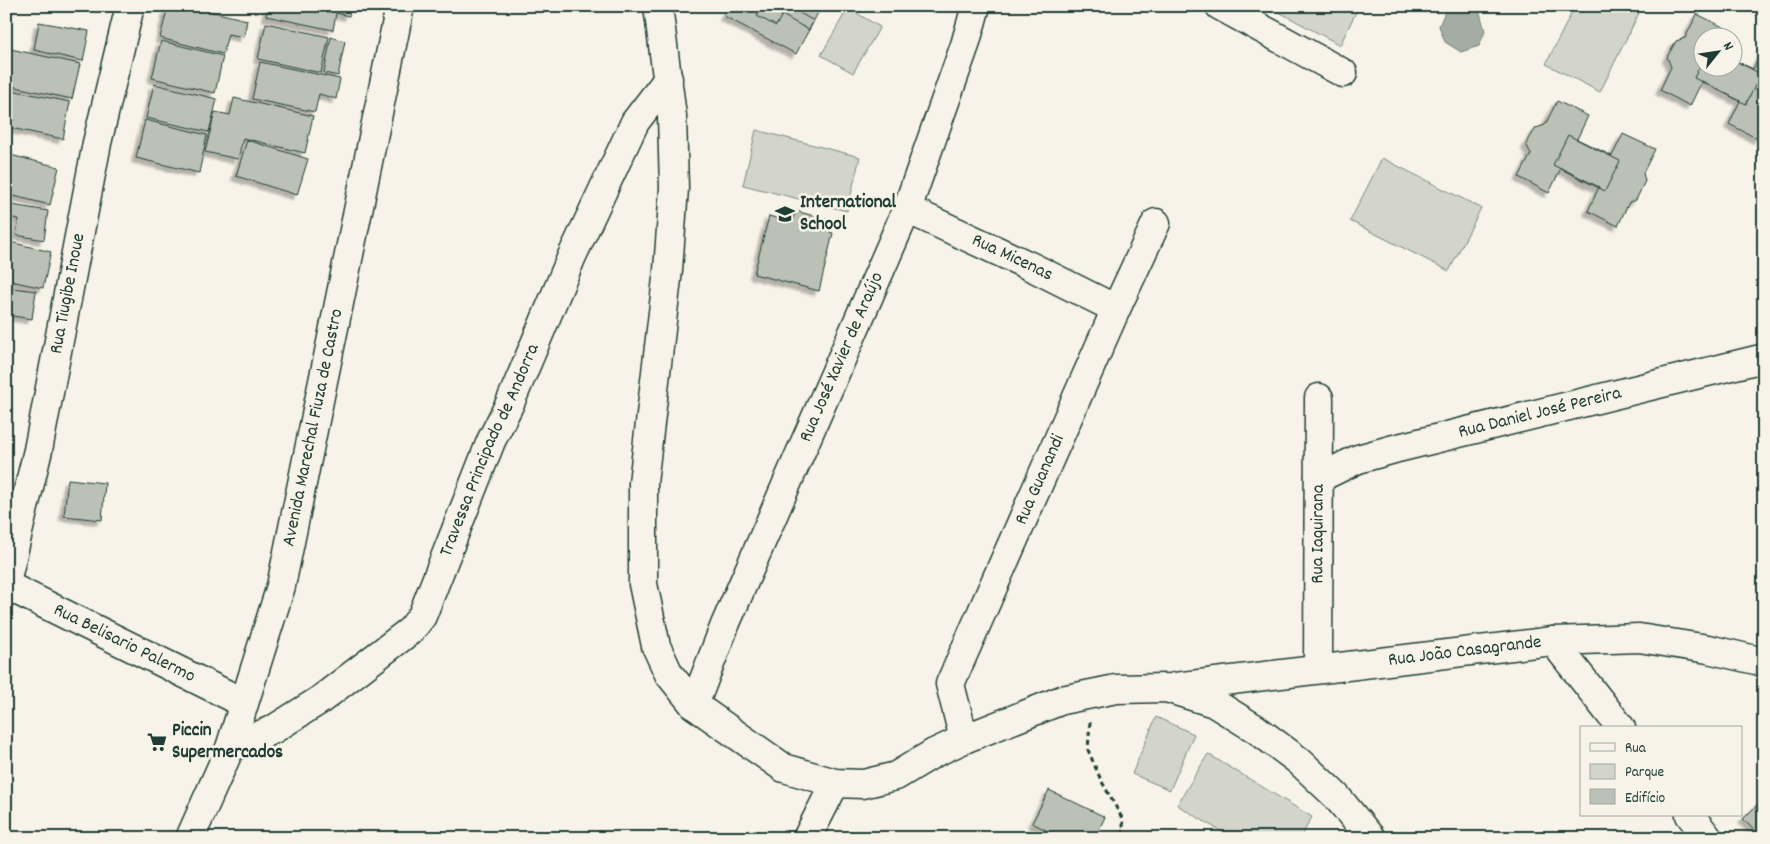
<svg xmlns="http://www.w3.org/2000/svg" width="1770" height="844" font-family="Dekko,sans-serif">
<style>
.green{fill:#d3d5ca;stroke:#79897f}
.water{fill:#a4ada3;stroke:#6f8077}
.building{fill:#bbc1b6;stroke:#1f3d34;filter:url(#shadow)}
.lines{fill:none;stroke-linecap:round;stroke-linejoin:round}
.street-casing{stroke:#1f3d34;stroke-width:31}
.secondary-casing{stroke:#1f3d34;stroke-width:31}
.path{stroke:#1f3d34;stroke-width:3;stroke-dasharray:5 4;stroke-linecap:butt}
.street{stroke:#f7f3e8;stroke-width:28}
.secondary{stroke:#f7f3e8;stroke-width:28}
.labels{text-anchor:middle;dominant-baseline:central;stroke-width:5;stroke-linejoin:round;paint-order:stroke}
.poi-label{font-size:19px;font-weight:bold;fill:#1f3d34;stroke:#f7f3e8;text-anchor:start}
.street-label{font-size:19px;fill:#1f3d34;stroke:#f7f3e8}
</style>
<defs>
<filter id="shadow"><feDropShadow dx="-4.5" dy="4.5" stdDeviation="1" flood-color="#0004"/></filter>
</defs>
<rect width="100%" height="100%" fill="#f7f3e8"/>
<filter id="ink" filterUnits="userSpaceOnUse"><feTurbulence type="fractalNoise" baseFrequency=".02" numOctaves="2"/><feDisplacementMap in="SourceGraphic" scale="10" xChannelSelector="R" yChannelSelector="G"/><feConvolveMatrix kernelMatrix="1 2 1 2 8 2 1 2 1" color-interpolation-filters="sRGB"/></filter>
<g filter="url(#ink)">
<!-- green -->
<path class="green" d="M1268 6H1359L1340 45Z
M1575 6H1625L1639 13 1600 92 1546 64Z
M848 8 880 27 853 73 821 55Z
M756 130 860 157 847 211 743 185Z
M1382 158 1481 208 1449 271 1350 221Z
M1156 717 1194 734 1170 790 1132 774Z
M1208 754 1312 817 1300 838H1232L1177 805Z"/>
<!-- water -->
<path class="water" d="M1441 6H1464L1480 13 1485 31 1479 46 1461 52 1445 42 1439 26 1446 9Z"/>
<!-- building -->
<path class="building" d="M168 6H188L247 20 244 37 228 34 223 54 160 38Z
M268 6H351L349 16 336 13 333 30 266 16Z
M729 6H814L820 9 796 54 724 16Z
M759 6H787L814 21 809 30 782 15 776 26 757 16 762 8Z
M1697 14 1729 30 1725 38H1702V68H1732V59L1753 69 1764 48V128L1758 139 1729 124 1740 101 1702 81 1690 106 1660 90 1671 67 1667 57 1676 41 1685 38Z
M39 22 89 31 83 61 34 50Z
M266 23 329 37 321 73 258 59Z
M331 37 345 41 338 76 324 73Z
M161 41 223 56 215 93 152 78Z
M6 48 80 64 72 99 6 85Z
M1732 59 1761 74 1746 104 1694 78 1702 61V68H1732Z
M260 62 340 79 336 99 319 94 315 112 252 99Z
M154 84 217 99 209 132 146 118Z
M6 89 70 102 63 139 6 127Z
M234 98 313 116 305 153 243 138 238 159 205 152 215 112 230 115Z
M1557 101 1588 116 1577 139 1612 156 1623 134 1655 149 1643 173 1645 181 1636 200 1629 202 1618 226 1588 211 1599 187 1561 168 1549 193 1519 177 1531 154 1526 144 1536 128 1545 125Z
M145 120 207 135 199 173 136 158Z
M1568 135 1620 161 1605 191 1553 165Z
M247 140 308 159 297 195 236 176Z
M6 154 59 167 50 205 6 194Z
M6 204 48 211 44 240 16 235 19 219 6 217Z
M796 211 832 221 830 232 833 233 819 291 754 274 769 216 791 222Z
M6 241 51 252 43 288 6 280Z
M6 287 36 291 32 319 6 315Z
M68 479 105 483 102 520 64 516Z
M1049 790 1105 817 1095 838H1062L1032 823Z
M1764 798V838H1762L1743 819Z
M1028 831 1043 838H1025Z"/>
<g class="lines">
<defs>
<g id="street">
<path d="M1220 6 1343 73"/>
<path id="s1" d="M907 209 1034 268 1116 309"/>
<path id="s2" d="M1319 478 1358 459 1394 449 1764 358"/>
<path id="s3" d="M6 582 38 450 97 143 130 6"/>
<path id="s4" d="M6 585 244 703"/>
<path d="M1553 641 1621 728"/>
<path id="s5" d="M1318 669 1319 398"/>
<path id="s6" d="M694 705 725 625 907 209 965 45 976 6"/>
<path id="s7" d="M964 739 950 684 1116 309 1156 223"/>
<path id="s8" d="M230 748 274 729 320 700 411 630 422 616 491 441 510 403 572 256 635 122 668 79"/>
<path d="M1690 815 1708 838"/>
<path d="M807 838 835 783"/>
</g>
<g id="secondary">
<path d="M658 6 672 116 674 188 668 270 643 483V584L656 646 669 674 694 705 784 768 835 783 863 784 896 776 934 753 964 739 1062 700 1116 689 1166 688 1214 703 1256 729 1299 761 1336 796 1371 838"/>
<path id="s9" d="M1175 687 1553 641 1639 638 1708 649 1764 662"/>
<path id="s10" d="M190 838 230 748 281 586 400 6"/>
</g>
</defs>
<!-- street casing -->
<use href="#street" class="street-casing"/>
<!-- secondary casing -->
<use href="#secondary" class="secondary-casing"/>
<!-- path -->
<path class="path" d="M1090 722 1088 750 1101 780 1122 818 1124 830 1120 838"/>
<!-- street -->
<use href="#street" class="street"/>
<!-- secondary -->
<use href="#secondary" class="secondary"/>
</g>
</g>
<!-- icons -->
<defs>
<symbol id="school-bare" viewBox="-9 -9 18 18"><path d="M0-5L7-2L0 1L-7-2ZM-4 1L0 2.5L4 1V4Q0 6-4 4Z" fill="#1f3d34" stroke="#f7f3e8" stroke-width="2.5" paint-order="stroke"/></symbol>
<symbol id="supermarket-bare" viewBox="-9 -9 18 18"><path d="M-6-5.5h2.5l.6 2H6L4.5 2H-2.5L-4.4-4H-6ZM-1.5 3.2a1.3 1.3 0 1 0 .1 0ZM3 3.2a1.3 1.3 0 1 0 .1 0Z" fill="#1f3d34" stroke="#f7f3e8" stroke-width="2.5" paint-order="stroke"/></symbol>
</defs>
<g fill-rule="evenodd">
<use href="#school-bare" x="771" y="200" width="28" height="28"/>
<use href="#supermarket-bare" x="143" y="728" width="28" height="28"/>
</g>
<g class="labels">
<!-- poi labels -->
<g class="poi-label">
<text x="800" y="203">International<tspan x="800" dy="22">School</tspan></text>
<text x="172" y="731">Piccin<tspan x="172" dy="22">Supermercados</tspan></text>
</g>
<!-- street labels -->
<g class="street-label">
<text stroke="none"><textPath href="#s1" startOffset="116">Rua Micenas</textPath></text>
<text stroke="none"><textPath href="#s3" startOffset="295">Rua Tiugibe Inoue</textPath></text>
<text stroke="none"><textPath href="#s6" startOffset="378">Rua José Xavier de Araújo</textPath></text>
<text stroke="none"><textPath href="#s2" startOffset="231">Rua Daniel José Pereira</textPath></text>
<text stroke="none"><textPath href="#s10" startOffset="430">Avenida Marechal Fiuza de Castro</textPath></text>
<text stroke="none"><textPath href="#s8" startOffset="414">Travessa Principado de Andorra</textPath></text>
<text stroke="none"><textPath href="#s7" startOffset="280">Rua Guanandi</textPath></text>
<text stroke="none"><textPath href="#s5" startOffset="135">Rua Iaquirana</textPath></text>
<text stroke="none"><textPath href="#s4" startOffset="132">Rua Belisario Palermo</textPath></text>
<text stroke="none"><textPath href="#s9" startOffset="292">Rua João Casagrande</textPath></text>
</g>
</g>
<!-- margin -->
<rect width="1770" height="844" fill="none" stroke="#f7f3e8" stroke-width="25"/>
<rect x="12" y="12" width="1745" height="819" fill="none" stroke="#1f3d34" stroke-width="2" filter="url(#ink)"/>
<!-- legend -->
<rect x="1580" y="726" width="162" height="90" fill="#f7f3e8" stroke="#a1aaa0"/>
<rect x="1590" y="743" width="25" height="8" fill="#f7f3e8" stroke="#a1aaa0"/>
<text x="1625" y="752" font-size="15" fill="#1f3d34">Rua</text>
<rect x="1590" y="764" width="25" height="15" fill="#d3d5ca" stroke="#a1aaa0"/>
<text x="1625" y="776" font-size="15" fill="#1f3d34">Parque</text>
<rect x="1590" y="789" width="25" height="15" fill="#bbc1b6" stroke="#a1aaa0"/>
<text x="1625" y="802" font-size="15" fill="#1f3d34">Edifício</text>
<!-- north arrow -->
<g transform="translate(1718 52) rotate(60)"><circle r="24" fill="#f7f3e8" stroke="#a1aaa0"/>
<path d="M0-4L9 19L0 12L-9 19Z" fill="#1f3d34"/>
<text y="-8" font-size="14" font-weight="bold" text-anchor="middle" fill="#1f3d34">N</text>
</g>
</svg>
